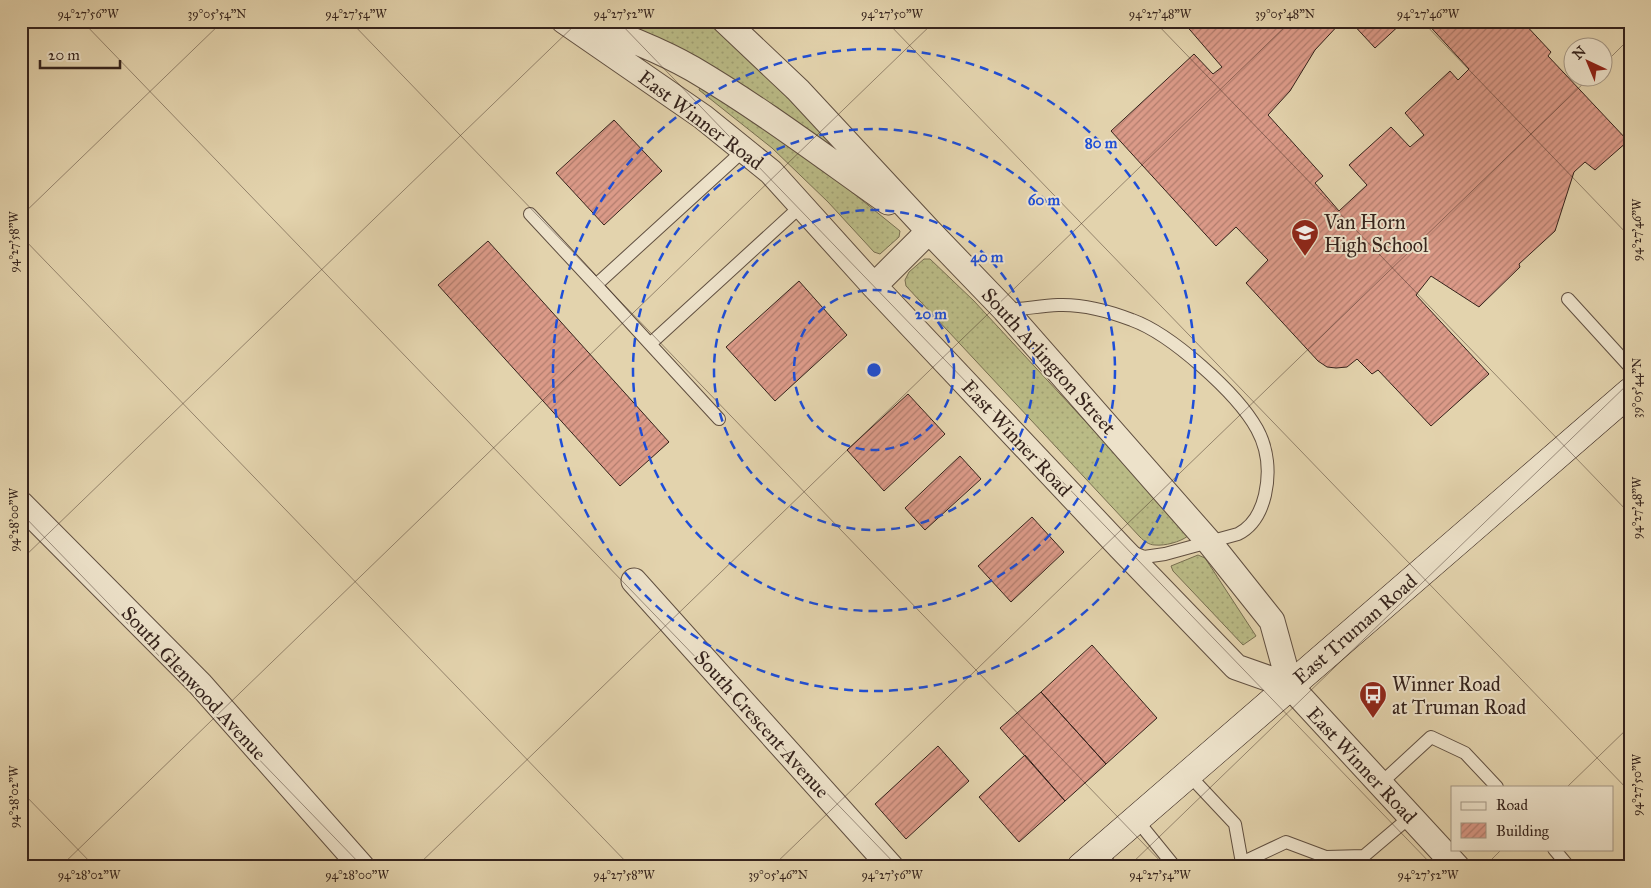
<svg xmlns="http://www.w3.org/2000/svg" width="1651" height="888" font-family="'IM FELL Great Primer',serif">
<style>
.grass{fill:url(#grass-dots);stroke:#786f51}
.building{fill:url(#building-hatch);stroke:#35231c}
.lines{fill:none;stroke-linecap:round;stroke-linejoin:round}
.service-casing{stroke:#604f40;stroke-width:14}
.minor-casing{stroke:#604f40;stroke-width:27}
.secondary-casing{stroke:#35231c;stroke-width:29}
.service{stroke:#ede2ca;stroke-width:12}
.minor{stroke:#ede2ca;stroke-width:25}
.secondary{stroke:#ede2ca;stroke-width:28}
.ticks{fill:none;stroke:#35231c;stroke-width:1;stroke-opacity:0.45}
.ring{fill:none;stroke:#1d4ed8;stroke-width:2.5;stroke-dasharray:9 6}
.labels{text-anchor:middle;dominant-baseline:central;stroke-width:4;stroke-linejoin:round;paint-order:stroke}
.street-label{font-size:20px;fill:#35231c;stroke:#ede2ca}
.poi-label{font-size:20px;fill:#35231c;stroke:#ede2ca;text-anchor:start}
.centre{fill:#1d4ed8;stroke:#ede2ca;stroke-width:2.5}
.ring-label{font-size:15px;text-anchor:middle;font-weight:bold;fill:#1d4ed8;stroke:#ede2ca;stroke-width:4;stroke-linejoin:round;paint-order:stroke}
.neatline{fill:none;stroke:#35231c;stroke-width:2}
.ticks-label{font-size:12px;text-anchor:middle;fill:#35231c}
</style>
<defs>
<pattern id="grass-dots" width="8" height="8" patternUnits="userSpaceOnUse" patternTransform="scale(1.25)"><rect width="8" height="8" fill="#babb86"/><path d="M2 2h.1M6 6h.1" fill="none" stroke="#a0a073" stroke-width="1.8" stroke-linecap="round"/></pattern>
<pattern id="building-hatch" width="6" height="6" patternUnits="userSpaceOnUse" patternTransform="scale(1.25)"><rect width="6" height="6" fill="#db9a88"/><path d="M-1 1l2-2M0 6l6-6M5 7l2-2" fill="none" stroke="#b27d6e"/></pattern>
</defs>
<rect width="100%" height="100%" fill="#e3d3ad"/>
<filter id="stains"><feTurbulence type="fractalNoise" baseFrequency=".004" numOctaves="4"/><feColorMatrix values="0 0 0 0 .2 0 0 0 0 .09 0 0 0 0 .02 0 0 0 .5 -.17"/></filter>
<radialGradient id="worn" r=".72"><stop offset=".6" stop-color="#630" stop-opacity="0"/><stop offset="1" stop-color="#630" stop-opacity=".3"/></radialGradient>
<!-- grass -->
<path class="grass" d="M620 21H707L781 87 868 173 637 30Z
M701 85 826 171 900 231 899 237 880 254 874 252 828 202 772 148 699 90Z
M924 259H930L974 301 1184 528 1188 536C1180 542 1165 546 1155 545 1149 545 1144 541 1140 537L906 286 905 280 909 272Z
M1198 555 1205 558 1256 636 1243 645 1173 571 1171 566Z"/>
<!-- building -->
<path class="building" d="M1185 21H1342L1315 50 1290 91 1268 115 1323 176 1315 183 1339 211 1367 185 1349 165 1391 127 1410 147 1424 135 1405 113 1450 71 1458 80 1469 69 1425 21H1522L1551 52 1548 56 1628 141 1595 170 1585 162 1574 172 1555 231 1519 264 1520 267 1479 307 1431 276 1416 295 1489 374 1431 426 1378 370 1372 374 1357 359 1347 367 1336 368 1327 367 1318 361 1246 283 1268 260 1236 227 1216 246 1111 131 1194 54 1213 74 1222 67 1184 23Z
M1350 21H1404L1375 48Z
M614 120 662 171 604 225 556 173Z
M488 241 669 442 620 486 438 285Z
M799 281 847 335 775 401 726 347Z
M908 394 945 434 884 491 847 450Z
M960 456 981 479 925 530 905 508Z
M1032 517 1064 552 1011 602 978 566Z
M1092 645 1157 718 1106 764 1041 692Z
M1041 692 1106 764 1065 801 1000 728Z
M938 746 969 781 906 839 875 804Z
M1025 755 1065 801 1019 842 979 797Z"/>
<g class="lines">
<defs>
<path id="service" d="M744 150 596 285 650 344 801 206
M530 214 596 285
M1568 299 1630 367
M1005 310C1023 309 1041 306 1058 305 1083 304 1109 311 1132 320 1171 334 1237 393 1257 429 1268 449 1270 473 1265 495 1261 512 1254 526 1238 534L1165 554 1144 557 1132 552
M650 344 719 419
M1188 774 1235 824 1242 863
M1380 784 1431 737 1465 753 1497 787
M1136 819 1175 867
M1554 849 1569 867
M1098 852 1112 867
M1233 867 1286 842 1326 857 1364 856 1410 817"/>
<path id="minor" d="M564 21 703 117 771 172 874 286 1121 548 1236 667 1290 686 1457 867
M582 21C620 35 658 49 693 69 761 109 824 157 888 202
M725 21 798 90 929 231 1005 310 1209 542 1272 621 1290 686
M874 286 929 231
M21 504 200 684 362 867
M634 581 891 867"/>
<path id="secondary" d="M1081 867 1630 392"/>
</defs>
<!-- service casing -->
<use href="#service" class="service-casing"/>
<!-- minor casing -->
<use href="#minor" class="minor-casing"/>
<!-- secondary casing -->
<use href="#secondary" class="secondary-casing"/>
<!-- service -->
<use href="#service" class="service"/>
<!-- minor -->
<use href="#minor" class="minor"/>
<!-- secondary -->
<use href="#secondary" class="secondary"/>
</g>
<!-- ticks -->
<path class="ticks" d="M82 21 898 867M350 21 1166 867M618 21 1434 867M886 21 1630 792M1154 21 1630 514M1422 21 1630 237M1604 64 1630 38M21 216 223 21M21 236 631 867M21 513 363 867M21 560 579 21M1567 787 1630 726M21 791 95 867M60 867 935 21M416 867 1291 21M772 867 1589 78M1128 867 1630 382M1484 867 1502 849"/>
<!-- distance rings -->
<g class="ring">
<circle cx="874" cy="370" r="80"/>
<circle cx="874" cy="370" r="160"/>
<circle cx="874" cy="370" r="241"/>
<circle cx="874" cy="370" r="321"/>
</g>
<!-- icons -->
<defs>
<symbol id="school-pin" viewBox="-11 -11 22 30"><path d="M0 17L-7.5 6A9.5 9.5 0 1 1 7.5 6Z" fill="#8f2418" stroke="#ede2ca"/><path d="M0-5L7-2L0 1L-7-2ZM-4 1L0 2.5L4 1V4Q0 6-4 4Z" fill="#fff"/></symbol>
<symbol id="bus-pin" viewBox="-11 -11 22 30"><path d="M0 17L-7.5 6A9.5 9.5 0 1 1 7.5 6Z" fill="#8f2418" stroke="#ede2ca"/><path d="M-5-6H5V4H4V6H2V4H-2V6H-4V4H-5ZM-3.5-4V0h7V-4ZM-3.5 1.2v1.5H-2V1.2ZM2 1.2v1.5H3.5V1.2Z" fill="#fff"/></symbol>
</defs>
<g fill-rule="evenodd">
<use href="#school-pin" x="1289" y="217" width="32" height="43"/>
<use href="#bus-pin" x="1357" y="679" width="32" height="43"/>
</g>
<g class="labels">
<!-- street labels -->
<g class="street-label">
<text transform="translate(701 120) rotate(37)">East Winner Road</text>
<text transform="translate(1049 361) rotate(48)">South Arlington Street</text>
<text transform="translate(1017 438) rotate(47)">East Winner Road</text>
<text transform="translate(1355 629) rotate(-41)">East Truman Road</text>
<text transform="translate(194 683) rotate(47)">South Glenwood Avenue</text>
<text transform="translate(762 724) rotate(48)">South Crescent Avenue</text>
<text transform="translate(1362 765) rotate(47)">East Winner Road</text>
</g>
<!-- poi labels -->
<g class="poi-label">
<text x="1324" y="222">Van Horn<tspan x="1324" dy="23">High School</tspan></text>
<text x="1392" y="684">Winner Road<tspan x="1392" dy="23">at Truman Road</tspan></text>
</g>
</g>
<circle cx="874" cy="370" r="8" class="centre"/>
<g class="ring-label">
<text x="1101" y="148">80 m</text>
<text x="1044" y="205">60 m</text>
<text x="987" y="262">40 m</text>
<text x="931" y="319">20 m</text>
</g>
<!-- margin -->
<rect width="1651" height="888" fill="none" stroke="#e3d3ad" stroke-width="55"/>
<!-- legend -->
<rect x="1451" y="786" width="162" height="65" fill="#ede2ca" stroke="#a39684"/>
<rect x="1461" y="802" width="25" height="8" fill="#ede2ca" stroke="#a39684"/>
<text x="1496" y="810" font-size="15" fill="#35231c">Road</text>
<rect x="1461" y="823" width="25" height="15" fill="url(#building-hatch)" stroke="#a39684"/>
<text x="1496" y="836" font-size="15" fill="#35231c">Building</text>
<!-- north arrow -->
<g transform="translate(1588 62) rotate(316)"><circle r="24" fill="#ede2ca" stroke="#a39684"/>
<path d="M0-4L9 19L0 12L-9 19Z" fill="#8f2418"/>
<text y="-8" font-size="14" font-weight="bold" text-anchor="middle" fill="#35231c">N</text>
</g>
<!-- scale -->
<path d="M40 60v8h80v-8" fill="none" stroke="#35231c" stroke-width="2.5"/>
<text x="48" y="60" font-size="15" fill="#35231c" stroke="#ede2ca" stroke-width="4" paint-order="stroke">20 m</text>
<rect x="28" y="28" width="1596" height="832" class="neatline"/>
<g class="ticks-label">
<text x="88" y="18">94°27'56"W</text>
<text x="217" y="18">39°05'54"N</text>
<text x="356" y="18">94°27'54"W</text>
<text x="624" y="18">94°27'52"W</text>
<text x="892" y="18">94°27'50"W</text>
<text x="1160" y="18">94°27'48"W</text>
<text x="1285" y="18">39°05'48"N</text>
<text x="1428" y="18">94°27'46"W</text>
<text transform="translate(1637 230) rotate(-90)" y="4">94°27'46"W</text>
<text transform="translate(14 242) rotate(-90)" y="4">94°27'58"W</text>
<text transform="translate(1637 388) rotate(-90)" y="4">39°05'44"N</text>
<text transform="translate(1637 508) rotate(-90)" y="4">94°27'48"W</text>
<text transform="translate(14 520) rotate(-90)" y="4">94°28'00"W</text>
<text transform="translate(1637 785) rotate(-90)" y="4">94°27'50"W</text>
<text transform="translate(14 797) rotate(-90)" y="4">94°28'02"W</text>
<text x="89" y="879">94°28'02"W</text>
<text x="357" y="879">94°28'00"W</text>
<text x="624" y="879">94°27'58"W</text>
<text x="778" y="879">39°05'46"N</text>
<text x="892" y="879">94°27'56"W</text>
<text x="1160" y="879">94°27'54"W</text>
<text x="1428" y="879">94°27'52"W</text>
</g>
<rect width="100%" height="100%" filter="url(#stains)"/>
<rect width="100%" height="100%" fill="url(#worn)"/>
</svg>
